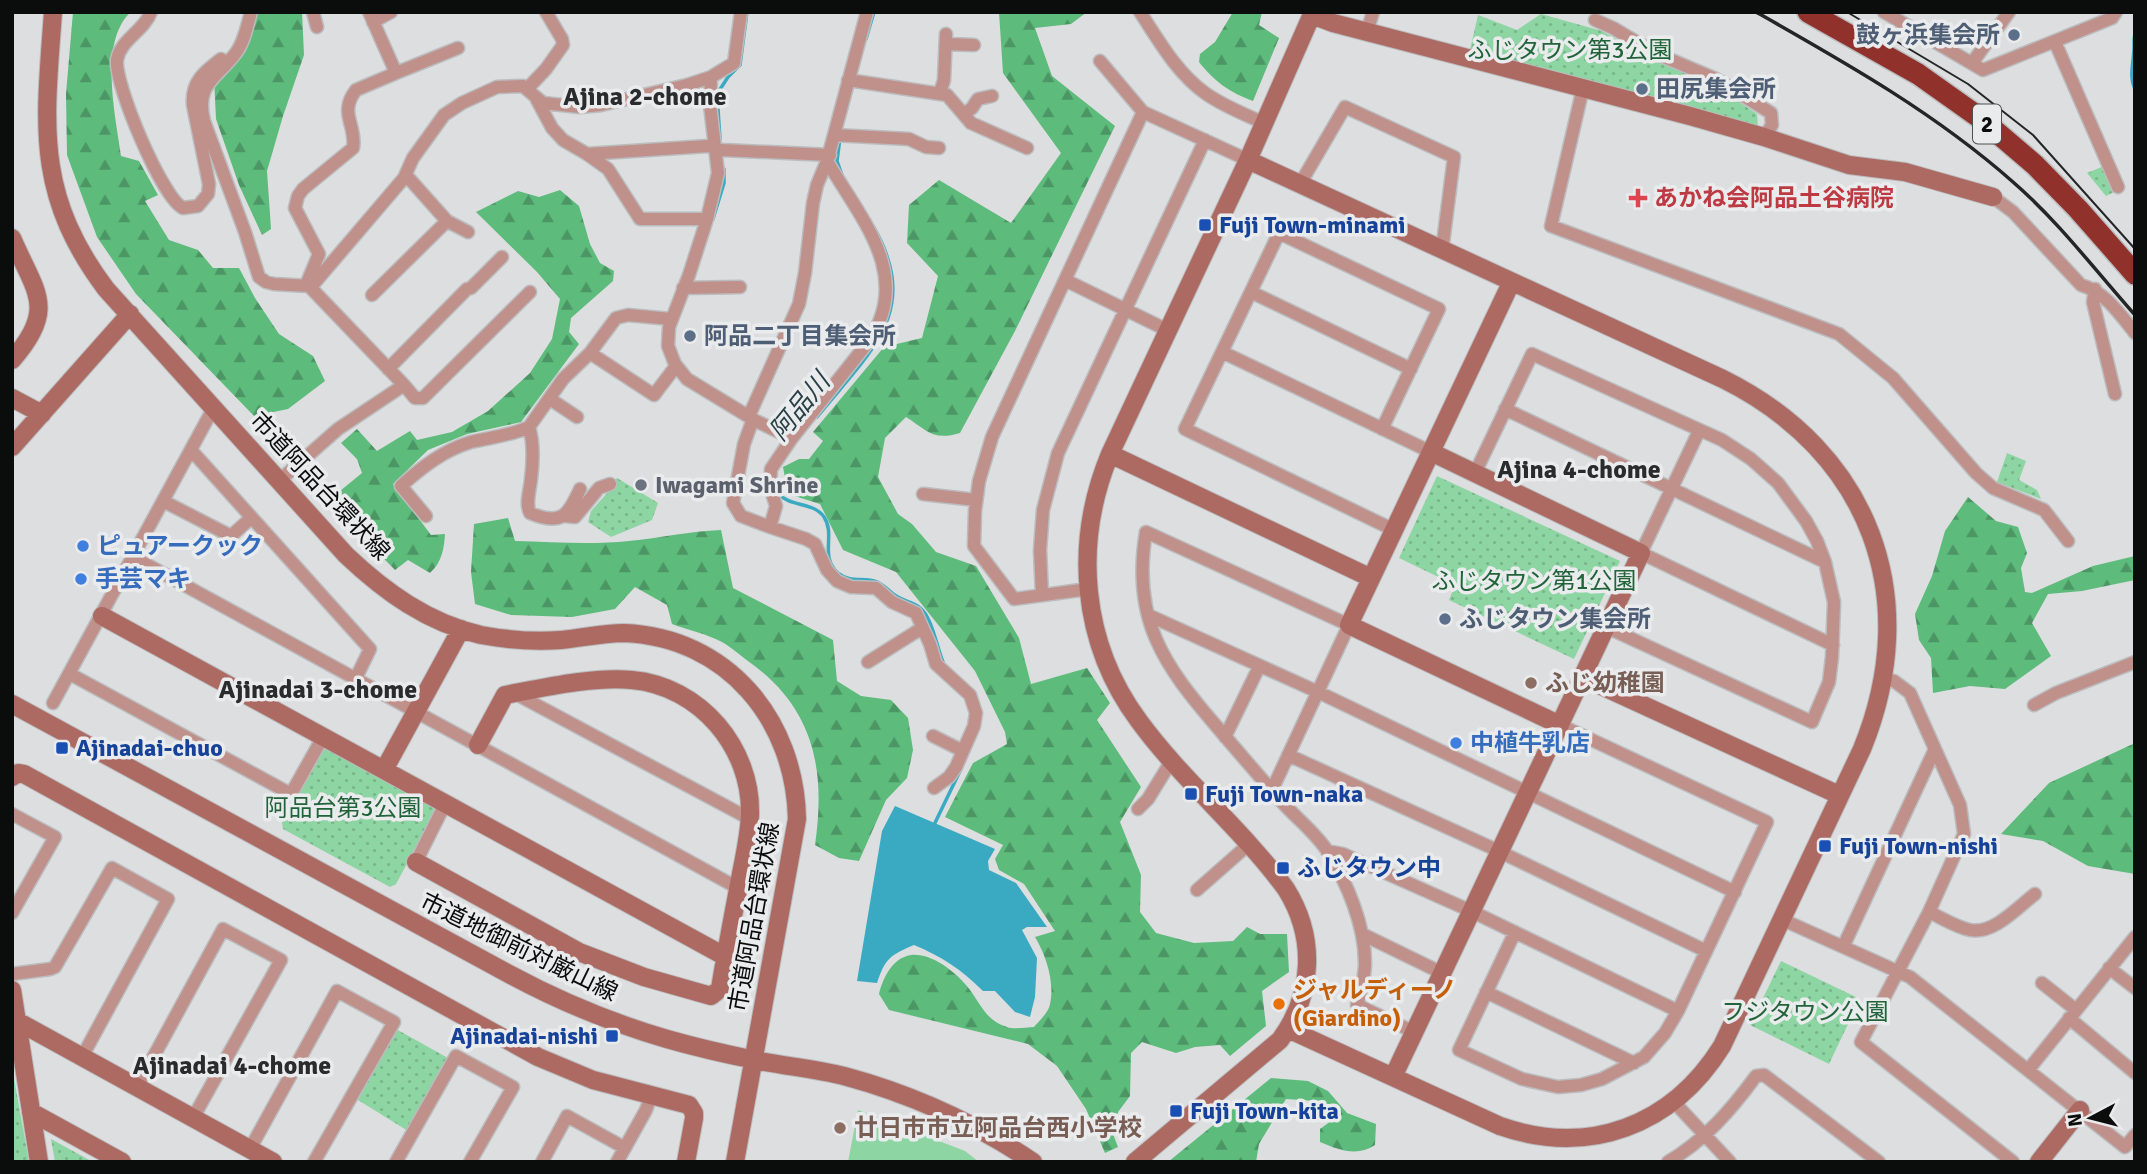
<svg xmlns="http://www.w3.org/2000/svg" width="2147" height="1174" font-family="Signika,'Noto Sans JP',sans-serif">
<style>
.forest{fill:url(#forest-firs)}
.park{fill:url(#park-dots)}
.pitch{fill:#8dd5a2}
.water{fill:#39aac1}
.lines{fill:none;stroke-linecap:round;stroke-linejoin:round}
.stream{stroke:#39aac1;stroke-width:3.5}
.street-casing{stroke:#bbbcbe;stroke-width:15}
.secondary-casing{stroke:#bbbcbe;stroke-width:20}
.highway-casing{stroke:#bbbcbe;stroke-width:24}
.street{stroke:#c0908b;stroke-width:12}
.secondary{stroke:#ad6a62;stroke-width:18}
.highway{stroke:#90312c;stroke-width:21}
.tram{stroke:#242525;stroke-width:2}
.rail{stroke:#242525;stroke-width:3.5}
.service-dot{fill:#5c6f8a;stroke:#eaebed;stroke-width:2.5}
.health-dot{fill:#e0444e;stroke:#eaebed;stroke-width:2.5}
.transit-dot{fill:#1a4fb4;stroke:#eaebed;stroke-width:2.5}
.worship-dot{fill:#6b7280;stroke:#eaebed;stroke-width:2.5}
.shop-dot{fill:#3f7fe0;stroke:#eaebed;stroke-width:2.5}
.education-dot{fill:#8d6e63;stroke:#eaebed;stroke-width:2.5}
.food-dot{fill:#e8710a;stroke:#eaebed;stroke-width:2.5}
.labels{text-anchor:middle;dominant-baseline:central;stroke-width:7;stroke-linejoin:round;paint-order:stroke}
.shield{fill:#eaebed;stroke:#4e4f50;stroke-width:2}
.shield-label{font-size:23px;font-weight:bold;fill:#0b0c0c}
.service-label{font-size:24px;font-weight:bold;fill:#4e5e75;stroke:#eaebed;text-anchor:start}
.park-label{font-size:24px;fill:#21643a;stroke:#eaebed}
.health-label{font-size:24px;font-weight:bold;fill:#be3a42;stroke:#eaebed;text-anchor:start}
.transit-label{font-size:24px;font-weight:bold;fill:#164399;stroke:#eaebed;text-anchor:start}
.worship-label{font-size:24px;font-weight:bold;fill:#5b616d;stroke:#eaebed;text-anchor:start}
.street-label{font-size:24px;fill:#0b0c0c;stroke:#eaebed}
.shop-label{font-size:24px;font-weight:bold;fill:#366cbe;stroke:#eaebed;text-anchor:start}
.education-label{font-size:24px;font-weight:bold;fill:#785e54;stroke:#eaebed;text-anchor:start}
.food-label{font-size:24px;font-weight:bold;fill:#c56008;stroke:#eaebed;text-anchor:start}
.neighbourhood-label{font-size:26px;font-weight:bold;fill:#2a2b2d;stroke:#eaebed}
.water-label{font-size:26px;font-style:italic;fill:#273f45;stroke:#eaebed}
</style>
<defs>
<pattern id="forest-firs" width="22" height="20" patternUnits="userSpaceOnUse" patternTransform="scale(1.75)"><rect width="22" height="20" fill="#5dbb7c"/><path d="M5 1l3.5 6h-7zM16 11l3.5 6h-7z" fill="#4b9664"/></pattern>
<pattern id="park-dots" width="8" height="8" patternUnits="userSpaceOnUse" patternTransform="scale(1.75)"><rect width="8" height="8" fill="#8dd5a2"/><path d="M2 2h.1M6 6h.1" fill="none" stroke="#78b68a" stroke-width="1.8" stroke-linecap="round"/></pattern>
</defs>
<rect width="100%" height="100%" fill="#dddee0"/>
<!-- forest -->
<path class="forest" d="M73 12H131C98 41 116 118 121 156L139 161 158 195 145 201 169 240 198 250 213 268H239L255 298 279 334 313 356 325 381 288 409 254 416 136 294 97 237 67 155 66 94Z
M258 12H302L304 55 283 116 267 171 271 229 262 235 239 185 216 119 214 78 244 44Z
M999 12H1087L1071 24 1035 28 1052 76 1115 126 1015 331 960 433C933 441 928 431 906 417L885 438 878 477 898 514 912 524 936 552 976 566 1019 638 1031 684 1087 668 1110 703 1097 720 1141 787 1120 822 1141 875 1140 912 1156 933 1194 943 1233 941 1247 927 1260 934H1287L1289 972 1262 991 1266 1026 1230 1056 1220 1045 1195 1047 1176 1053 1142 1042 1131 1053 1130 1096 1118 1112 1113 1134 1118 1147 1105 1153 1086 1109 1057 1066 1028 1044 889 1010 879 994C883 978 892 958 911 955 931 953 953 970 966 985 979 1000 985 1021 1007 1027 1014 1030 1026 1027 1034 1027 1039 1021 1049 1012 1050 1004 1055 983 1046 955 1035 937L1055 931 1024 884 999 870 995 859 1003 845 945 817 973 763 1007 744 1005 732 975 671 896 572 843 550 820 504 788 494 783 467 799 459H809L823 441 813 432 884 347 922 338 938 276 907 243 909 205 939 180 1011 223 1061 153 1003 73Z
M1233 12H1262L1259 25 1279 38 1253 101C1229 92 1215 82 1199 62L1200 54 1215 42Z
M560 190 579 206 590 244 600 263 614 271 613 281 571 318 569 332 579 344 521 422 467 434 428 450 393 484 431 535 445 534C444 549 442 562 430 573L408 560 395 570 320 494 332 487 340 491 362 473 357 459 341 443 357 429 377 451 410 431 417 440 452 432 488 411 530 373 552 339 560 299 537 272 476 212 518 191 539 197Z
M1968 497 1996 521 2018 527 2027 553 2021 568 2025 592 2032 593 2093 566 2135 556V580L2082 591 2048 594 2032 623 2051 656 2005 689 1970 686 1933 693 1931 658 1919 640 1915 614 1932 576 1945 531Z
M508 518 515 541C553 542 592 545 629 541 660 538 690 531 721 530L733 588 833 640 837 681 861 696 891 700 908 718 913 750 907 778 886 800 859 861 839 858 815 845C826 769 814 708 748 661 740 655 731 647 722 642 707 634 688 630 672 624L667 605 635 587 615 609 572 617 511 615 475 604 471 572 474 524Z
M2135 743V874L2088 866 2043 841 2001 834 2049 783Z
M1271 1078 1308 1081 1328 1091 1347 1113 1376 1124 1375 1145C1357 1157 1339 1150 1320 1142V1129L1331 1121 1315 1101 1286 1099 1259 1144 1256 1162H1168Z"/>
<!-- park -->
<path class="park" d="M1541 14 1602 31 1645 56 1713 85 1757 114 1758 128 1470 50 1478 15 1517 30Z
M2104 166 2114 192 2106 196 2087 173Z
M2007 453 2026 461 2019 480 2037 490 2041 499 1997 482Z
M1437 476 1620 561 1574 659 1449 600 1455 585 1399 558Z
M617 478 658 503 652 520 611 537 588 522 591 511 609 491 610 484Z
M328 746 434 805 436 810 396 884 390 887 283 829 282 823 323 748Z
M1781 961 1860 999 1829 1064 1750 1025Z
M396 1029 448 1058 408 1131 358 1100Z
M12 1067 29 1162H12Z
M51 1139 93 1162H55Z"/>
<!-- pitch -->
<path class="pitch" d="M858 1110 965 1151 979 1162H848Z"/>
<!-- water -->
<path class="water" d="M2135 29V93C2127 78 2131 68 2132 52 2133 43 2131 38 2135 29Z
M895 806 995 849 988 861 989 870 1016 883 1047 927H1027L1022 930 1037 958 1035 997 1030 1017 1015 1012 995 991H983C962 970 941 956 914 945 890 955 885 959 877 983L857 981 882 831Z"/>
<g class="lines">
<!-- stream -->
<path class="stream" d="M866 39 874 12
M840 138 837 161 842 175
M720 139 717 94 728 77 740 65 747 12
M713 219 724 183V169
M817 417C869 352 923 312 873 226
M778 493C790 508 813 501 824 517 836 535 819 556 838 573 849 582 861 578 874 581 883 583 888 591 896 596 903 601 913 602 920 608 932 617 937 648 943 662
M933 827 960 771"/>
<defs>
<path id="street" d="M151 12C144 31 120 40 117 60 114 83 162 198 183 208L198 206 208 194 209 184 193 105C191 82 204 72 221 59
M251 12C247 26 244 43 235 54 216 79 195 84 204 121L245 232 259 277 266 282 274 284 309 286 404 385 338 429 280 480
M313 12 317 27
M741 12 734 63 711 77 710 105 718 173 707 219 689 275 669 327 668 346 675 364 687 379 756 421 792 438
M867 12 827 161C861 219 913 275 869 341L792 438 771 469 770 487 776 506 770 527 806 539 815 544 827 570 837 581 851 587 876 588 892 602 916 613 930 644 936 664 970 695 976 713 974 726 956 767 949 777 934 788
M1140 12C1159 41 1177 73 1205 93 1223 106 1244 114 1264 123
M1884 12 1983 70 2112 18 2116 12
M1595 20 1613 28 1655 53 1716 79 1771 113 1772 125 1764 137
M373 22 391 12
M1367 32 1373 12
M2055 42 2118 187
M946 44 974 45
M1100 61 1143 112 1248 160
M1972 63 2009 12
M396 73 458 48
M848 80 947 95 971 123 1027 148
M1583 88 1551 226 1839 334 1893 378 1976 473 1993 488 2044 510 2068 541
M527 89 546 69 563 45 562 39 546 12
M940 93 944 80 946 34
M537 100 552 128 563 140 587 154 708 146 722 150 830 155
M964 114 972 108 978 99 992 96
M834 135 909 139 926 147 939 148
M587 154 608 169 640 219H707
M406 175 447 221 468 232
M1300 184 1345 107 1454 157 1442 251
M1993 197 2013 212 2081 285C2105 292 2119 313 2135 333
M1065 280 1167 330
M306 285 319 254 295 208 298 196 303 189 353 148C357 125 338 113 356 90L396 73 369 12
M311 287 404 178 413 158 444 115 462 103 497 87 523 86 543 103 580 107 601 105 687 85 711 77
M683 288 740 287
M2095 289 2093 302 2115 394
M1251 292 1411 369
M372 295 447 221
M1222 352 1431 452
M590 353 654 395 676 366
M388 369 467 289 471 288 502 257
M404 385 415 398H423L530 292
M550 399 577 417
M1505 409 1825 562
M749 416 799 304 805 273 813 203 817 185 827 161
M753 419 744 444 733 503 741 516 770 527
M1382 429 1439 309 1279 233 1185 429 1394 530
M1699 431 1641 553 1833 645
M191 450 370 649 356 678
M1475 473 1532 354 1722 440 1751 459 1778 483 1806 521 1817 541 1825 562 1834 602 1832 657 1829 682 1812 722 1606 627
M580 489C568 516 561 526 530 513 525 503 530 491 531 479 533 463 534 443 529 427L563 379 590 353 616 318 628 315 671 319
M923 494 976 500
M163 501 231 536 251 518
M426 516 401 486C422 467 444 450 471 442 491 437 510 436 529 427
M565 516 575 517 599 488 610 484
M133 557 738 888
M1088 589 1014 599 974 546 975 511 979 481 992 437 1143 112
M1042 595 1040 550 1043 510 1058 453 1205 140
M1148 615 1318 692 1735 892
M868 662 922 628
M70 674 291 794 323 737
M1884 679 1894 681 1910 693 1960 805 1964 834 1929 912 1861 1042 2013 1162
M514 693 750 819
M53 703 214 407
M2034 705 2056 693 2135 662
M933 736 963 751
M1225 737 1259 667
M1288 755 1490 847 1706 951
M1272 790 1349 625 1146 532C1131 619 1164 666 1218 728 1239 753 1260 777 1281 801 1296 818 1316 833 1328 852 1347 883 1365 925 1365 963 1365 977 1361 991 1357 1005L1414 1032
M1138 809 1148 799 1172 760
M12 814 55 837 12 913
M1327 851 1343 854 1471 911 1678 1011
M416 862 445 804
M1197 890 1248 845
M1929 912C1942 918 1956 927 1970 930 1993 935 2018 907 2035 894
M1781 919 1910 977 2125 1147 2135 1135
M1515 932 1459 1050 1522 1079 1558 1087 1581 1085 1602 1079 1644 1057 1665 1033 1678 1011 1767 822 1560 725
M1362 934 1442 973
M1844 945 1935 749
M2109 968 2135 988
M12 974 50 969 55 967 112 868 168 899 82 1057
M2042 983 2076 1010
M1486 992 1634 1063
M2069 1018 2135 1073
M2029 1069 2135 937
M137 1087 223 929 281 960 193 1118
M1674 1102 1730 1162
M250 1149 337 991 394 1022 314 1162
M396 1162 456 1056 513 1087 470 1162
M542 1162 567 1116 625 1148
M617 1162 646 1110 651 1096
M1668 1162C1705 1140 1731 1110 1756 1076L1764 1075 1879 1162"/>
<path id="secondary" d="M53 12C45 124 34 193 106 289L346 555C385 592 428 623 481 635 508 640 534 642 561 640 582 638 603 633 624 633 727 637 795 720 797 819L735 1162
M1312 15 1333 23 1690 116 1764 137 1849 165 1905 172 1993 197
M1248 160 1723 379C1870 452 1924 597 1862 749L1722 1046C1672 1126 1589 1157 1500 1126L1288 1029
M12 238C35 292 58 308 12 360
M1511 283 1349 625 1560 725
M12 398 42 414
M12 447 130 314
M1110 454 1371 578
M102 616 726 957
M1582 677 1839 795
M12 704 509 974C559 1001 612 1023 667 1039 695 1047 725 1054 755 1060 784 1066 815 1069 844 1076 911 1094 975 1123 1033 1162
M384 770 461 629
M12 777 18 773 24 774 538 1057 593 1080 689 1105 694 1113V1118L686 1162
M416 862 579 952 644 977 711 996 720 989C726 952 733 916 740 879 744 858 749 837 750 815 752 748 700 686 632 680 595 676 542 688 505 695L478 745
M12 990 39 1162
M17 1021 273 1162
M1393 1077 1641 553 1431 452
M31 1112 122 1162
M1135 1162 1280 1040C1314 994 1316 937 1286 889 1242 829 1183 781 1139 721 1081 643 1073 543 1110 454L1248 160 1313 12
M2039 1162 2080 1110"/>
<path id="highway" d="M1808 12 1918 74 1980 118 2035 165 2078 209 2135 274"/>
</defs>
<!-- street casing -->
<use href="#street" class="street-casing"/>
<!-- secondary casing -->
<use href="#secondary" class="secondary-casing"/>
<!-- highway casing -->
<use href="#highway" class="highway-casing"/>
<!-- street -->
<use href="#street" class="street"/>
<!-- secondary -->
<use href="#secondary" class="secondary"/>
<!-- highway -->
<use href="#highway" class="highway"/>
<!-- tram -->
<path class="tram" d="M1847 12 1968 84 2033 135 2135 249"/>
<!-- rail -->
<path class="rail" d="M1756 12C1846 63 1935 113 2013 182 2058 221 2095 270 2135 315"/>
</g>
<!-- markers -->
<g class="service-dot">
<circle cx="2014" cy="35" r="7"/>
<circle cx="1642" cy="89" r="7"/>
<circle cx="690" cy="336" r="7"/>
<circle cx="1445" cy="619" r="7"/>
</g>
<path class="health-dot" d="M1634.5 187.5h7v7h7v7h-7v7h-7v-7h-7v-7h7z"/>
<g class="transit-dot">
<rect x="1198" y="218" width="14" height="14" rx="3.5"/>
<rect x="55" y="741" width="14" height="14" rx="3.5"/>
<rect x="1184" y="787" width="14" height="14" rx="3.5"/>
<rect x="1818" y="839" width="14" height="14" rx="3.5"/>
<rect x="1276" y="861" width="14" height="14" rx="3.5"/>
<rect x="605" y="1029" width="14" height="14" rx="3.5"/>
<rect x="1169" y="1104" width="14" height="14" rx="3.5"/>
</g>
<circle class="worship-dot" cx="641" cy="485" r="7"/>
<g class="shop-dot">
<circle cx="83" cy="546" r="7"/>
<circle cx="81" cy="579" r="7"/>
<circle cx="1456" cy="743" r="7"/>
</g>
<g class="education-dot">
<circle cx="1531" cy="683" r="7"/>
<circle cx="840" cy="1128" r="7"/>
</g>
<circle class="food-dot" cx="1279" cy="1004" r="7"/>
<g class="labels">
<!-- shield labels -->
<rect class="shield" x="1973" y="104.5" width="28" height="39" rx="5"/>
<g class="shield-label">
<text x="1987" y="124">2</text>
</g>
<!-- service labels -->
<g class="service-label">
<text x="2000" y="35" text-anchor="end">鼓ヶ浜集会所</text>
<text x="1656" y="89">田尻集会所</text>
<text x="704" y="336">阿品二丁目集会所</text>
<text x="1459" y="619">ふじタウン集会所</text>
</g>
<!-- park labels -->
<g class="park-label">
<text x="1570" y="50">ふじタウン第3公園</text>
<text x="1534" y="581">ふじタウン第1公園</text>
<text x="343" y="808">阿品台第3公園</text>
<text x="1805" y="1012">フジタウン公園</text>
</g>
<!-- health labels -->
<g class="health-label">
<text x="1654" y="198">あかね会阿品土谷病院</text>
</g>
<!-- transit labels -->
<g class="transit-label">
<text x="1219" y="225">Fuji Town-minami</text>
<text x="76" y="748">Ajinadai-chuo</text>
<text x="1205" y="794">Fuji Town-naka</text>
<text x="1839" y="846">Fuji Town-nishi</text>
<text x="1297" y="868">ふじタウン中</text>
<text x="598" y="1036" text-anchor="end">Ajinadai-nishi</text>
<text x="1190" y="1111">Fuji Town-kita</text>
</g>
<!-- worship labels -->
<g class="worship-label">
<text x="655" y="485">Iwagami Shrine</text>
</g>
<!-- street labels -->
<g class="street-label">
<text transform="translate(320 486) rotate(47)">市道阿品台環状線</text>
<text transform="translate(754 917) rotate(-80)">市道阿品台環状線</text>
<text transform="translate(519 947) rotate(26)">市道地御前対厳山線</text>
</g>
<!-- shop labels -->
<g class="shop-label">
<text x="97" y="546">ピュアークック</text>
<text x="95" y="579">手芸マキ</text>
<text x="1470" y="743">中植牛乳店</text>
</g>
<!-- education labels -->
<g class="education-label">
<text x="1545" y="683">ふじ幼稚園</text>
<text x="854" y="1128">廿日市市立阿品台西小学校</text>
</g>
<!-- food labels -->
<g class="food-label">
<text x="1293" y="990">ジャルディーノ<tspan x="1293" dy="28">(Giardino)</tspan></text>
</g>
<!-- neighbourhood labels -->
<g class="neighbourhood-label">
<text x="645" y="97">Ajina 2-chome</text>
<text x="1579" y="470">Ajina 4-chome</text>
<text x="318" y="690">Ajinadai 3-chome</text>
<text x="232" y="1066">Ajinadai 4-chome</text>
</g>
<!-- water labels -->
<g class="water-label">
<text transform="translate(800 407) rotate(-51)">阿品川</text>
</g>
</g>
<!-- border -->
<rect width="2147" height="1174" fill="none" stroke="#0b0c0c" stroke-width="28"/>
<!-- north arrow -->
<g transform="translate(2091 1118) rotate(263)" stroke="#eaebed" stroke-width="5" paint-order="stroke">
<path d="M0-5L12 26L0 18L-12 26Z" fill="#0b0c0c"/>
<text y="-10" font-size="19" font-weight="bold" text-anchor="middle" fill="#0b0c0c">N</text>
</g>
</svg>
